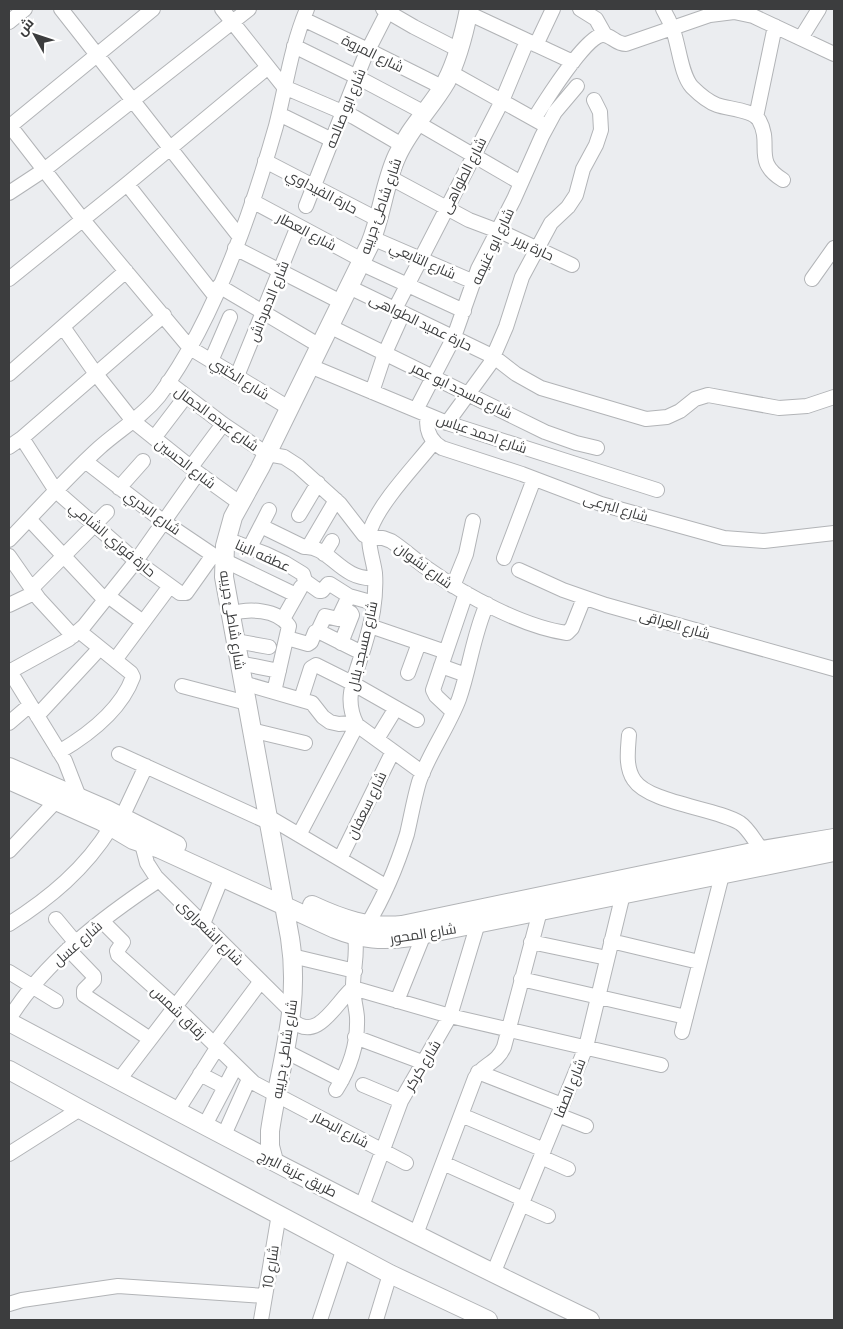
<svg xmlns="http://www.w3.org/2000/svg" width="843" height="1329" font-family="Manrope,Cairo,sans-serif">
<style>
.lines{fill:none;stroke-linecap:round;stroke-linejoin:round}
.minor-casing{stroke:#b2b4b7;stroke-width:16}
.tertiary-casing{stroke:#b2b4b7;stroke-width:20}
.minor{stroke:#fff;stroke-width:14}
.tertiary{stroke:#fff;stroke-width:18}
.labels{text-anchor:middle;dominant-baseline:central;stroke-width:5;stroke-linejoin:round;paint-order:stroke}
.street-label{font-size:14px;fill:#3c3d3e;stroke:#fff}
</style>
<rect width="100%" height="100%" fill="#ebedf0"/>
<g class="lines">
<defs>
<path id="minor" d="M61 9 239 236
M222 9 284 87 354 117 402 145
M383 9 414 27 459 50
M580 9 596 19 605 35
M663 9C667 16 670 22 673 30 679 46 681 75 692 87 698 93 709 102 717 105 728 109 753 110 759 120 773 145 752 161 783 180
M468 13 573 62
M303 19 368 50 442 87
M9 22 25 9
M801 38 819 9
M536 45 553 9
M294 46 357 77 423 112
M450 72 541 123
M279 114 332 140
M756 117 775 26
M534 119C544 103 585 37 602 35 611 34 615 44 626 44L710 15 734 12 753 16 834 54
M416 122 521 183
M10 126 83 220 190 348 289 408
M9 127 153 9
M265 161 379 220
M389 177 469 220 506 234 572 265
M127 184 215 296
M9 193 44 170 249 9
M252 201 362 260
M306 206 365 56 388 11
M372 238 474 282
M235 248 341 302
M360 263 464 311
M9 279 127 184 268 67
M812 279 834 248
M219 286 320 346
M349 287 494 357 516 374 541 388 646 419 667 417 680 411 695 399 708 395 779 408 807 406 834 397
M395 309 502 101 527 41
M329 326 545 432 576 443 597 448
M63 327 96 374 133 421 198 473 241 504
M211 361 230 317
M310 366 447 423 657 490
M9 374 126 271
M237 376 298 226
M168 382 223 424 267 454 284 457 298 466 340 504 364 535 371 538H383L391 541C405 550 417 562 431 571 466 596 524 627 567 633L572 628 584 598
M372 392 385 353 403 313
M416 410 454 337 478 269 514 199 542 136 555 112 577 86
M428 415C425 429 430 441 442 448L522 474 601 504 724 538 764 541 834 533
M447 423 490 364 506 327 522 277 551 223 568 207 576 195 583 169 596 145 601 130 600 112 594 100
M22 438 56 491 136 561 180 593H186L213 555
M154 438 186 396
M9 447 22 438 164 315
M85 461 164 522 213 555 296 595
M191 467 223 424
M119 488 143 461
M299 515 318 483
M29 519 105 600
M261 526 304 547C330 545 340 581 375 578
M226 539 266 554 285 563 303 574 305 581 319 591H322L328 584H330L349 596 374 603
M9 540C39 509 67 477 99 448 119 430 142 417 159 396 214 322 251 214 276 126 286 86 291 47 307 9
M309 546 336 500
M250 547 269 510
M324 554 332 541
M9 556 39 599 73 636
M504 558 534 479
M519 570 563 590 606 605 834 669
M453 586 466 554 473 521
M31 589 107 512
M108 596 143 622
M9 605 34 593
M231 614C248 608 277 609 289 626L274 692
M283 619 301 587
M370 626 446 652
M318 631 325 616 338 619 349 596
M287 638 308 644 311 642 315 632 318 631 362 653
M236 641 269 647
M341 643 352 615 351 613 343 609
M115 660 170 586
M239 663 279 671
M441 666 466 675
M9 670 65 761 79 797
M9 672 69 639 84 626 136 561 198 473
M408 673 419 643
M243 683 312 703 323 717 330 722 339 724 350 723 357 725 423 773
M182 686 247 703
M301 699 311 668 316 665 352 683 417 720
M453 712 436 696 433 690 466 593
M37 716 100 648
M9 723 30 705
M251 730 305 743
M629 735C628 749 625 767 634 780 649 803 716 808 740 823 749 829 755 842 762 850
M377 739 396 708
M59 752C88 735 121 710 133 677L131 673 79 631
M119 754 268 822
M267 816 387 887
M122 817 146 766
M299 835 357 725C345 702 352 685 359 663 365 645 370 629 373 611 375 598 376 586 375 573 373 558 366 542 371 528 381 501 416 465 434 442
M142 844 147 863 156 877 292 1012
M9 851 56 801
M340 859 393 751
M56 919 76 943
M102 921 123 942 117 951 118 955 175 1006 254 1083 406 1163
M9 924C50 898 85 869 111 827
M203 924 222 877
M367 925C384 897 397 866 407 834 411 817 414 799 419 782 429 753 448 728 459 699 470 668 473 635 487 604
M611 941 699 962
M531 942 607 958
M68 949 94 976V980L84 990V995L150 1039
M292 956 355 971
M9 972 56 1001
M521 979 686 1017
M397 1001 424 934
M9 1019C45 961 102 918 159 880
M291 1019C317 1045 336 1002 353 988L450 1016 661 1065
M682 1032 722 875
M355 1037 422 1062
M214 1044 261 981
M285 1051 342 1080
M478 1072 562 1105
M200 1074 225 1087
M119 1080 223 944
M363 1085 401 1101
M336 1090C350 1068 358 1042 357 1017 356 1006 353 997 353 986 353 969 358 954 355 937
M177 1111 217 1048
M461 1115 544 1150
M558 1115 586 1126
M205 1125 236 1066
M224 1135 249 1079
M9 1154 80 1109
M541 1157 568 1169
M443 1163 523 1199
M521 1204 548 1216
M362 1206 401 1101 450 1016 478 923
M416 1234 475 1078C482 1064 497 1064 504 1047L540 911
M493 1274 586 1047 623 894
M9 1304 22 1300 118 1286 265 1296
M261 1320 279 1214
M320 1320 344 1248
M376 1320 390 1274"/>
<path id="tertiary" d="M9 767 108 810 177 845
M9 780 101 821 133 840 160 849 335 929C362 940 383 941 411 937L834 852
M312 905C342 919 368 928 402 925L762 850 834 838
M9 1022C201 1124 393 1226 590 1320
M9 1070 80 1109 390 1274 488 1320
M274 1161 270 1146V1131C280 1063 301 1008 290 938L224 577 225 546 233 517 260 468 370 244C382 215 384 184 397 156 410 127 431 108 446 82 458 59 464 34 469 9"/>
</defs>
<!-- minor casing -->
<use href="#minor" class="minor-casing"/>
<!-- tertiary casing -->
<use href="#tertiary" class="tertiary-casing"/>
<!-- minor -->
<use href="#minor" class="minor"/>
<!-- tertiary -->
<use href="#tertiary" class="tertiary"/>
</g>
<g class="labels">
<!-- street labels -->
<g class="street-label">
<text transform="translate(373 53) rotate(26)">شارع المروة</text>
<text transform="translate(345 108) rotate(-68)">شارع ابو صالحه</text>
<text transform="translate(463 175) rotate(-63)">شارع الطواهى</text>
<text transform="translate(322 191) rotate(28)">حارة الفيداوي</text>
<text transform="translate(380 206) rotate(-71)">شارع شاطئ جريبه</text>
<text transform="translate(307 231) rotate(28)">شارع العطار</text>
<text transform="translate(492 246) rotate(-65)">شارع ابو غنيمه</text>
<text transform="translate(534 247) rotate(25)">حارة بربر</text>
<text transform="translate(423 260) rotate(24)">شارع التابعي</text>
<text transform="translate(268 301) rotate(-68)">شارع الدمرداش</text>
<text transform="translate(421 322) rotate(26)">حارة عميد الطواهى</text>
<text transform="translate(240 378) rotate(32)">شارع الكتبي</text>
<text transform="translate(462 390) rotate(26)">شارع مسجد ابو عمر</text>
<text transform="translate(217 418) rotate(36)">شارع عبده الجمال</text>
<text transform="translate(482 433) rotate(19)">شارع احمد عباس</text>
<text transform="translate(186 463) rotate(38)">شارع الحسين</text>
<text transform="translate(616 507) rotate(17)">شارع البرعى</text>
<text transform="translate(153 512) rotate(36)">شارع البدري</text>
<text transform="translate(113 539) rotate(40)">حارة فوزي الشامي</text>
<text transform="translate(263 555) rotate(24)">عطفه البنا</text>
<text transform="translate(424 565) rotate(36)">شارع نشوان</text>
<text transform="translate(233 620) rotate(81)">شارع شاطئ جريبه</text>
<text transform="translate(675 624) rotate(16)">شارع العراقى</text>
<text transform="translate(362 646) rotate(-77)">شارع مسجد بلال</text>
<text transform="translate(366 805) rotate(-64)">شارع سعفان</text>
<text transform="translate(211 932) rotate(45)">شارع الشعراوى</text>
<text transform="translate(423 933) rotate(-9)">شارع المحور</text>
<text transform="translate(77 943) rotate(-41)">شارع عسل</text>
<text transform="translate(179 1012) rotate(44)">زقاق شمس</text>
<text transform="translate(284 1049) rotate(-81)">شارع شاطئ جريبه</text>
<text transform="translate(422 1065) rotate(-59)">شارع كركر</text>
<text transform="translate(569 1088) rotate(-68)">شارع الصفا</text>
<text transform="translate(341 1129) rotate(28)">شارع البصار</text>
<text transform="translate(298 1173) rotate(27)">طريق عزبة البرج</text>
<text transform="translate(270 1267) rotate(-81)">شارع 10</text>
</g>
</g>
<!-- border -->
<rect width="843" height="1329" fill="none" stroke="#3c3d3e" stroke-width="20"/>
<!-- north arrow -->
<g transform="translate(35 35) rotate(310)" stroke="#ffffff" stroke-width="4" paint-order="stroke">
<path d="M0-4L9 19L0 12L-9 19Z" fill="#3c3d3e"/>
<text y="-8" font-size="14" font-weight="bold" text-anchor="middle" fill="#3c3d3e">ش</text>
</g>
</svg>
